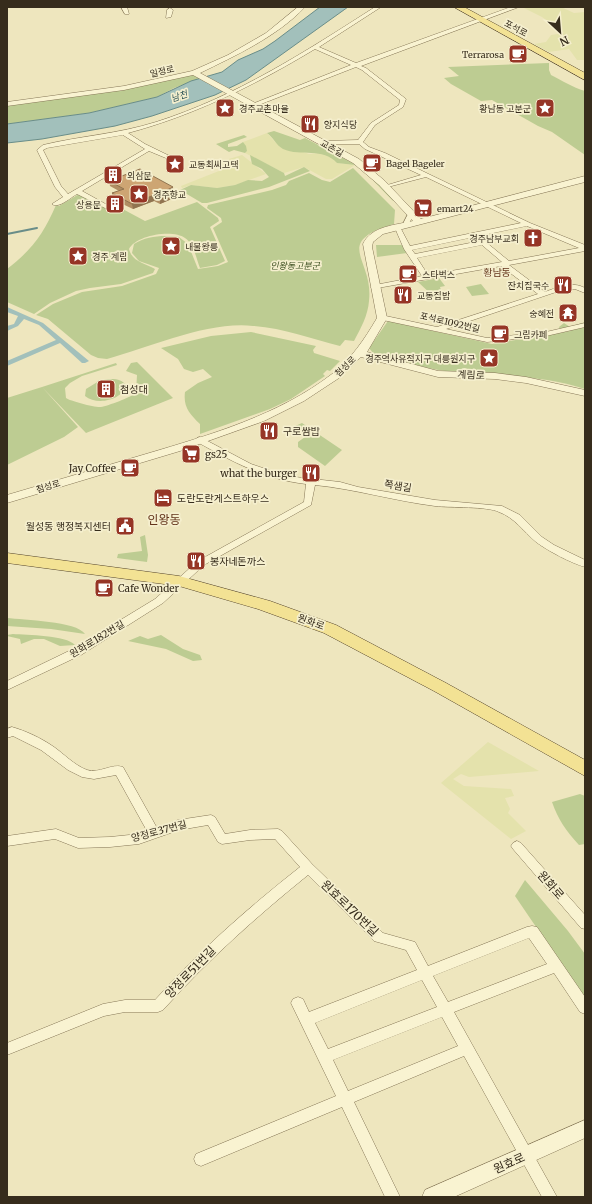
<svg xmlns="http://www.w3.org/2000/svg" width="592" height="1204" font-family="Merriweather,'Noto Sans KR',serif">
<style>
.farmland{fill:#e4e2ac}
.green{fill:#bdcc92}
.water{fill:#a2c0bb;stroke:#698d89}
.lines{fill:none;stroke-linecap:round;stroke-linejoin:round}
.stream{stroke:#698d89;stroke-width:2}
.canal{fill:#a2c0bb;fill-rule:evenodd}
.minor-casing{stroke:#867757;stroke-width:1}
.tertiary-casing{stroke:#867757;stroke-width:1}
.primary-casing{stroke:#54442b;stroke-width:1}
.minor{fill:#f9f3d1;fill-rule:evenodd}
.tertiary{fill:#f9f3d1;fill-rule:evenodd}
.primary{fill:#f3e294;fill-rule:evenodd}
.wall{fill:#b08e63}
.shaded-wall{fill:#907450}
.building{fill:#cda573;stroke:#907450}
.labels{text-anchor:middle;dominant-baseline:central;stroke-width:3.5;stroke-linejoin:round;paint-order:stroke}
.far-street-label{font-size:9px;fill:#362c1c;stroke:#f5efce}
.far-poi-label{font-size:9px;fill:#362c1c;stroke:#f5efce;text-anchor:start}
.far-water-label{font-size:9px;font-style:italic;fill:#2b5256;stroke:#f5efce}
.far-park-label{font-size:9px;font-style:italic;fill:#3f5222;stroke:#f5efce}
.far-quarter-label{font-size:10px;fill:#63341b;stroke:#f5efce}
.street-label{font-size:10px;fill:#362c1c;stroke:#f5efce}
.poi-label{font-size:10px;fill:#362c1c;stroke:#f5efce;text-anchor:start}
.quarter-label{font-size:12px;fill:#63341b;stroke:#f5efce}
.near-street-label{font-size:12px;fill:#362c1c;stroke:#f5efce}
</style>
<rect width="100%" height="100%" fill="#eee6be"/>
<!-- farmland -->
<path class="farmland" d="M522 7H561L574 13 585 12V60H577L569 49 549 52 534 44 546 42 551 35 564 33 542 17Z
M267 133 275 142 309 154 321 153 333 158 337 163 355 165 332 179H326L304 167 284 173 245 153 247 151 243 142Z
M242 155 266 174 235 185 217 188 191 185 182 188 181 186 234 165 229 159Z
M488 742 539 771 469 777 461 774 453 779 464 786 511 789 514 796 505 798 510 809 508 813 526 831 511 839 441 783Z"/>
<!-- green -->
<path class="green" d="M549 63V70L551 75C563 81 572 87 585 91V155L552 132 538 126 492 100 481 101 451 84 444 78 459 76 448 67Z
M194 73 202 78 174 88 157 97 89 113 7 124V104L145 85Z
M274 131 300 140 305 138 362 168 392 197 393 201 364 171 355 165 337 163C323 147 301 157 283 149 276 145 273 137 267 133Z
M244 135 247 137 228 144V147L237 146 243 142 246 146 247 151 245 153 234 150 229 152 216 144Z
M250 155 284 173 285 176 304 167 310 171 269 187 207 203H202L180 190 191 185 217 188 235 185 248 180 262 181 269 177 262 169 252 164Z
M353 168 395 210 394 224C331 243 374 258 369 301 368 315 361 328 354 341L345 340 340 346C312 339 283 328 253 326 208 321 151 347 107 359L98 358 91 355 48 319 36 315 53 304 82 292 122 286 156 274 159 268 139 261 132 253 134 244C147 236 163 235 179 237L188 244 198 269 218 266 228 262 213 228 222 222 221 218 207 208 208 205 272 190 286 185 289 181 309 173 322 180 330 182Z
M79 194 108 209 117 206 145 221 197 202 218 218 219 221 210 227 225 261 217 265 200 268C196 258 194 244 185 238 173 229 136 235 129 249 132 262 145 263 155 269L153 273 121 284 90 288 76 291 50 303 34 314 7 302V269C32 250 44 233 56 205L59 206Z
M376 245H402L407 253 377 257Z
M439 278 445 286 440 287 441 290 438 292 446 296 440 299 433 296 418 282Z
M481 284 489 294 472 296 466 287Z
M388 321 492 344 570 331 561 332 559 327 564 323 570 327 585 322V326L573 330 585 327V389C541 374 491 376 445 371 421 368 396 359 373 353L369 348Z
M251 332 316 346 313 350 314 353 340 361 330 371 327 370 323 374 325 376 291 399 270 409 200 434V424C190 414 183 407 185 392L198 383 212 377 203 369 193 372 184 369 178 359 161 348 211 336Z
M137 362 173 398 86 433 42 387 116 363 117 365 82 376 70 383 65 388 66 398C70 401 96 408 101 407 108 406 131 397 136 393L137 375 126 371 131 363Z
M108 379C116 379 121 379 126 385 123 400 97 406 85 396L86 389 99 381Z
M42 387 78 427 64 437 7 465V398Z
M302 423 342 450 325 466 298 447V442L305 437 293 427Z
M145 535 148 555 147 562 117 558 118 554 142 551 140 537Z
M7 618C23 620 77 621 85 634L51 629 7 626Z
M13 634C27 635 66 635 75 645L60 646 44 639H34L21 644 20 639 7 636V635Z
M161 635 183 649 200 655 202 660 193 661 166 649 128 641 140 636 148 639Z
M580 794 585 796V844L579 845C566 831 558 819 552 802Z
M525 880 568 931 585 954V999L515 896Z"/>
<!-- water -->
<path class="water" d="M320 7H348L246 80 215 95 152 116 115 126 42 139 7 143V124L89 113 157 97 191 81 222 72 238 60 263 49 275 41Z"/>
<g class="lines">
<!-- stream -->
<path class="stream" d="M7 234 37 228"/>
<!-- canal -->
<path class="canal" d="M7 307 43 323 89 361 85 363H82L60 343 7 366V361L56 340 39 325 24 319 18 326 7 331V326L14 324 18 316 7 312Z"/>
<defs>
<path id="minor" d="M121 7H127L129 14H125Z
M375 7H381L319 47 356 63 511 7H519L361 66 366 68 406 99 403 107 375 125 363 142 369 147 385 153 530 223 585 245V251L509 265 545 292C558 287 572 281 585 288V293L575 289H565L446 329 487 338 546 332 585 323V327L546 336 487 342 378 319V315H381L437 327 538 294 501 266 372 289 371 287 375 285 422 276 404 249 395 228 396 227H400L410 246 521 223 426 177 384 188V186L421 175 365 149 359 144H322L321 143 324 141 358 140 371 123 399 105 400 100 362 70 356 67 256 106H252V104L351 65 315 49C255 85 195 115 128 133L145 144 178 160 173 161 149 151 82 191 111 207V209H107L77 194C71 197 59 209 52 204L63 197 55 187 37 150 43 145C80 136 118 134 156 122 235 97 305 52 375 7ZM123 135 145 149 68 194 61 186 43 150 47 148ZM527 226 579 248 509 261 487 243 486 240 481 237 478 239 480 241 415 254 412 250ZM482 245 502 262 428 275 417 258Z
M170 8 173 10 171 17 166 18 167 10Z
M409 212H413L435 219 432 221 413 216 407 227H403L402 226Z
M200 437 251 464 286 476 340 482 358 487 435 500 502 506 520 515 542 537 554 545 585 560V567C571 563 548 551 536 542 523 531 515 518 499 512 487 506 451 508 435 506 395 501 355 489 315 485L311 505 204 565 163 603 81 655 7 690V681L73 649 155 599 198 561 304 502 306 484C263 479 234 462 197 442L196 440 197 438Z
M12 727C26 731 41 738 54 747 64 754 74 765 87 770 99 774 112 763 123 767L157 828 178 820 211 815 215 817 225 834 250 830 278 829 282 831 312 864 383 933 415 942 428 966 527 927 532 926 537 927 585 997V1014L580 1012 554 973 454 1012 557 1197H542L464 1056 354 1102 400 1197H385L342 1107 201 1166 196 1164 194 1159 196 1154 336 1096 291 1003 293 999 298 997 303 999 309 1012 417 970 406 950 374 941 308 875C256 917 207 961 163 1010L158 1012H125L104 1016 7 1055V1043L103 1004 125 1000H155C199 951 248 908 300 867L275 839 250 840 222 844 218 842 208 825 179 830 139 844 110 847 78 848 55 839 7 846V836L56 829 79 838 110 837 139 834 147 831 116 775 94 779 82 777 68 770 41 750 13 736 7 738V729ZM529 938 547 964 448 1002 433 976ZM422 980 437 1007 328 1049 315 1023ZM442 1017 458 1046 348 1091 333 1060Z
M517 841 521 843 585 915V929L581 928 513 849 511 846 513 843Z"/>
<path id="tertiary" d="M298 7H305C278 36 235 56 200 73L359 159 385 181 421 219 585 176V182L383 234 373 242 372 247 387 318 367 352 438 371 495 373 526 377 585 390V396L526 383 495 379 438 377 361 357 339 378 304 401 264 421 180 451 7 503V495C53 481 100 468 146 454 210 435 279 415 332 374 352 358 364 340 377 318L363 244C371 226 396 225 413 221L379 185 353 163 193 75 124 90 7 106V102L124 86 192 71 228 55 266 33Z
M585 1120V1138L454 1197H422L425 1190Z"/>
<path id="primary" d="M454 7H464L585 73V80Z
M7 553 179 576 270 601 336 625 446 683 585 760V776L434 691 324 633 258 609 179 586 7 563Z"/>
</defs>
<!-- minor casing -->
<use href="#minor" class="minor-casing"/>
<!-- tertiary casing -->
<use href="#tertiary" class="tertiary-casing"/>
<!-- primary casing -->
<use href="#primary" class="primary-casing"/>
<!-- minor -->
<use href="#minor" class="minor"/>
<!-- tertiary -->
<use href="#tertiary" class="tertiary"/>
<!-- primary -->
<use href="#primary" class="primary"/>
</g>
<!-- wall -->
<path class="wall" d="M109 181 173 187 174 198 160 204 154 201 133 209 112 199V193L119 191 110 186Z"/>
<!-- shaded-wall -->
<path class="shaded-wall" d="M173 187V193L167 190Z
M174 193V198L160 204V198Z
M154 195V201L133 209 132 204Z"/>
<!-- building -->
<path class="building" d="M140 169 173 187 167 190 174 193 160 198 154 195 132 204 112 193 124 189 109 181Z"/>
<!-- icons -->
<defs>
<symbol id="cafe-square" viewBox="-11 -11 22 22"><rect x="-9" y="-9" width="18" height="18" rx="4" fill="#963526" stroke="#f5efce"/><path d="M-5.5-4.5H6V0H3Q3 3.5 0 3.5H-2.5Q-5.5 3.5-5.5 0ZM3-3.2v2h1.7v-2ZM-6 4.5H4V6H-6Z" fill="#fff"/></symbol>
<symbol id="sight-square" viewBox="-11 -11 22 22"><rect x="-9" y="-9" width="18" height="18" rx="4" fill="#963526" stroke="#f5efce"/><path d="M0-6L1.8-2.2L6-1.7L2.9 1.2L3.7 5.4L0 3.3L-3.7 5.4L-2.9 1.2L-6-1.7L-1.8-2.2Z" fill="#fff"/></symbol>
<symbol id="restaurant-square" viewBox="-11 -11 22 22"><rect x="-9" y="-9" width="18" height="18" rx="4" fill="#963526" stroke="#f5efce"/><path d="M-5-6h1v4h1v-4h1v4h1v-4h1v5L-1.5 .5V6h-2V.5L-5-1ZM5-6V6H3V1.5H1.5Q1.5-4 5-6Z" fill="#fff"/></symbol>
<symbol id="building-square" viewBox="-11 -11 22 22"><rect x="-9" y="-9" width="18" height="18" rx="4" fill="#963526" stroke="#f5efce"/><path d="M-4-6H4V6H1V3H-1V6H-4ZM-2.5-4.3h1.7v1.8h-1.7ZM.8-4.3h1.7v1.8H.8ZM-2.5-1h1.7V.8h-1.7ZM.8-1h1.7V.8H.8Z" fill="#fff"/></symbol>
<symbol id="supermarket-square" viewBox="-11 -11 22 22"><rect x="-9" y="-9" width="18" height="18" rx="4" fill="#963526" stroke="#f5efce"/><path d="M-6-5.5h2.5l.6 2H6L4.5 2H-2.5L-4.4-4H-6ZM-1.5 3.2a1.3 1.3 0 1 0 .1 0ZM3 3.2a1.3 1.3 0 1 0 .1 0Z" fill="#fff"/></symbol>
<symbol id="church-square" viewBox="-11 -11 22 22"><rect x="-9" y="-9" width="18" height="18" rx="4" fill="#963526" stroke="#f5efce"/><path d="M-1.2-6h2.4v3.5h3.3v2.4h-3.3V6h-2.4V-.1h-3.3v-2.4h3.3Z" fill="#fff"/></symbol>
<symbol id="temple-square" viewBox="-11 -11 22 22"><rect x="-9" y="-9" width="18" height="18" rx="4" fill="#963526" stroke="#f5efce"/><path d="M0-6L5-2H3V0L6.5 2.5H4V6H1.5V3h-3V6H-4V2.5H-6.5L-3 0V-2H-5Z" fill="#fff"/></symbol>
<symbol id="hotel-square" viewBox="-11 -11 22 22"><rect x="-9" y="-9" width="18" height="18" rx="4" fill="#963526" stroke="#f5efce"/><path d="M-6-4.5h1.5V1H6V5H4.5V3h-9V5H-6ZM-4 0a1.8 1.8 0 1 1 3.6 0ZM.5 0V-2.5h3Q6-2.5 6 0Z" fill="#fff"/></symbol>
<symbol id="civic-square" viewBox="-11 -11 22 22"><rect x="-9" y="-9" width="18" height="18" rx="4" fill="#963526" stroke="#f5efce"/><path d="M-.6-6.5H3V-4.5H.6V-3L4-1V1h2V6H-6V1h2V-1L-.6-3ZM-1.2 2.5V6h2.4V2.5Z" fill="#fff"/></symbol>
</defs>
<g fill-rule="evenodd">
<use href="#cafe-square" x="507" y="43" width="22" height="22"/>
<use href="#sight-square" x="214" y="97" width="22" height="22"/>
<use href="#sight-square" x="534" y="97" width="22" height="22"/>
<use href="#restaurant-square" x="299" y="113" width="22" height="22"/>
<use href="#cafe-square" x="361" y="152" width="22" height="22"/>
<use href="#sight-square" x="164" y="153" width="22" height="22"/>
<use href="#building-square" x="102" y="164" width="22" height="22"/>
<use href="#sight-square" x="128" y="183" width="22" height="22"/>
<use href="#building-square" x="104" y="193" width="22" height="22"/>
<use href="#supermarket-square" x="412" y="197" width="22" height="22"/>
<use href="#church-square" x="522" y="227" width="22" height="22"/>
<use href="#sight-square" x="160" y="235" width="22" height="22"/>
<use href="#sight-square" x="67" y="245" width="22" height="22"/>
<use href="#cafe-square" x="397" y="263" width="22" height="22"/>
<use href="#restaurant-square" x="552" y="274" width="22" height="22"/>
<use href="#restaurant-square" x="392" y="284" width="22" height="22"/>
<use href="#temple-square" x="557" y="302" width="22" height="22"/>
<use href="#cafe-square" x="489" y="323" width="22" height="22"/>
<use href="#sight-square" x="478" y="347" width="22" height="22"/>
<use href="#building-square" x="95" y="378" width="22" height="22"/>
<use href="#restaurant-square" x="258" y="420" width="22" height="22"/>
<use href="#supermarket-square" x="180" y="443" width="22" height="22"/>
<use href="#cafe-square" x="119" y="457" width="22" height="22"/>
<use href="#restaurant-square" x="300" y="462" width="22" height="22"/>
<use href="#hotel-square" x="152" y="487" width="22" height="22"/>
<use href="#civic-square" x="114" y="515" width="22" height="22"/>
<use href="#restaurant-square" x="185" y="550" width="22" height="22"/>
<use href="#cafe-square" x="93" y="577" width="22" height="22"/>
</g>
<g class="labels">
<!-- far-street labels -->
<g class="far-street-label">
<text transform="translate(516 28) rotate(28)">포석로</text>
<text transform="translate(162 71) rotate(-13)">일정로</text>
<text transform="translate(332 148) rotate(29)">교촌길</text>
<text transform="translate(450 322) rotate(13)">포석로1092번길</text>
<text transform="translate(345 366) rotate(-44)">첨성로</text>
<text transform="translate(48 486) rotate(-17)">첨성로</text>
</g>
<!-- far-poi labels -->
<g class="far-poi-label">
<text x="504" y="54" text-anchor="end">Terrarosa</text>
<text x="239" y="108">경주교촌마을</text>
<text x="531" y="108" text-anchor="end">황남동 고분군</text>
<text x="324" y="124">양지식당</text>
<text x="386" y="163">Bagel Bageler</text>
<text x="189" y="164">교동최씨고택</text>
<text x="127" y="175">외삼문</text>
<text x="153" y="194">경주향교</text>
<text x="101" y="204" text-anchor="end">상용문</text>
<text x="437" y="208">emart24</text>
<text x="519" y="238" text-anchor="end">경주남부교회</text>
<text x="185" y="246">내물왕릉</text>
<text x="92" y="256">경주 계림</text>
<text x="422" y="274">스타벅스</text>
<text x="549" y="285" text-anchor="end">잔치집국수</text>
<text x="417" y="295">교동집밥</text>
<text x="554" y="313" text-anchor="end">숭혜전</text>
<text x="514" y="334">그림카페</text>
<text x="475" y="358" text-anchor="end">경주역사유적지구 대릉원지구</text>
</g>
<!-- far-water labels -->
<g class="far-water-label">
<text transform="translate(179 96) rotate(-19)">남천</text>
</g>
<!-- far-park labels -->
<g class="far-park-label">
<text x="295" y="265">인왕동고분군</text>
</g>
<!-- far-quarter labels -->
<g class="far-quarter-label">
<text x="497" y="272">황남동</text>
</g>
<!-- street labels -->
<g class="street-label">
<text transform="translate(471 375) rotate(3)">계림로</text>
<text transform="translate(398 486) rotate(9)">쪽샘길</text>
<text transform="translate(311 622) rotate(20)">원화로</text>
<text transform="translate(97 639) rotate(-31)">원화로182번길</text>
<text transform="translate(159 831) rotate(-15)">양정로37번길</text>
</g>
<!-- poi labels -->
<g class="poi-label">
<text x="120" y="389">첨성대</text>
<text x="283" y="431">구로쌈밥</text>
<text x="205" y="454">gs25</text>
<text x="116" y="468" text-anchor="end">Jay Coffee</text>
<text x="297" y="473" text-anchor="end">what the burger</text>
<text x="177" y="498">도란도란게스트하우스</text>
<text x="111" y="526" text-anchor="end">월성동 행정복지센터</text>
<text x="210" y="561">봉자네돈까스</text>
<text x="118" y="588">Cafe Wonder</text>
</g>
<!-- quarter labels -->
<g class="quarter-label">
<text x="164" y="519">인왕동</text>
</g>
<!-- near-street labels -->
<g class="near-street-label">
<text transform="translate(551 885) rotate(49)">원화로</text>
<text transform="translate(350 908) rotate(44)">원효로170번길</text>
<text transform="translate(190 972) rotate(-46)">양정로51번길</text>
<text transform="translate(509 1163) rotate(-24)">원효로</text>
</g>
</g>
<!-- border -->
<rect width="592" height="1204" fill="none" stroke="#362c1c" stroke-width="16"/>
<!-- north arrow -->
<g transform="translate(560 32) rotate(154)" stroke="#f5efce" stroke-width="3" paint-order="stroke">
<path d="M0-3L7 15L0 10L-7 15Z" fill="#362c1c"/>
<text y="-6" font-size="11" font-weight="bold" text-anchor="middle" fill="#362c1c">N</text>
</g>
</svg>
